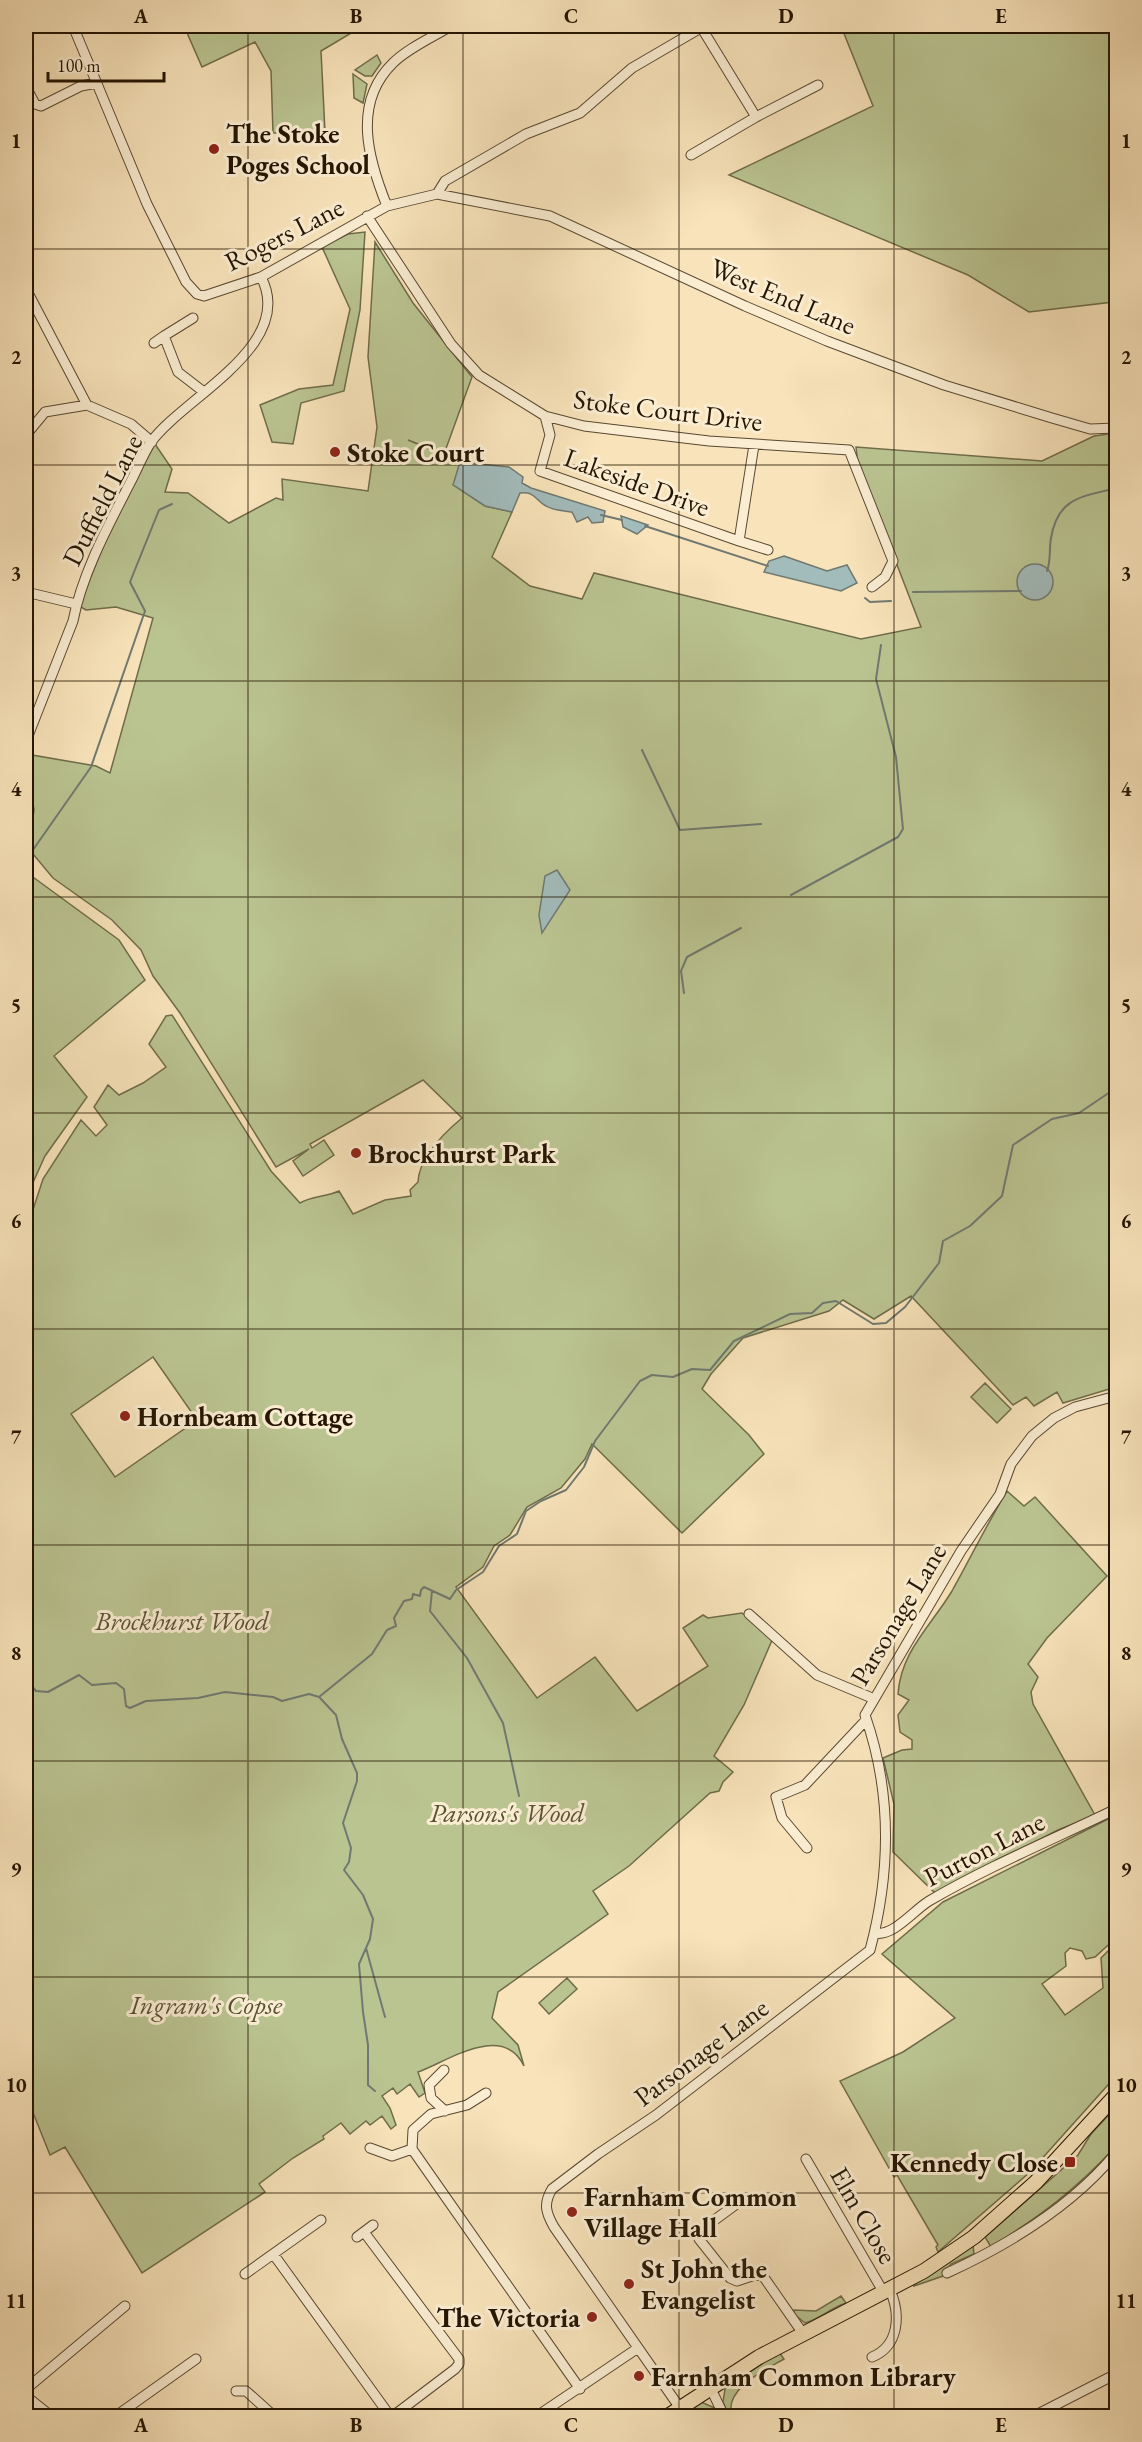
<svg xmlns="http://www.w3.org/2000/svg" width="1142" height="2442" font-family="'EB Garamond',serif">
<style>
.green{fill:#bac491;stroke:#6f6c4a;stroke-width:1.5;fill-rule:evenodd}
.water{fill:#a2bbbb;stroke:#707971;stroke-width:1.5}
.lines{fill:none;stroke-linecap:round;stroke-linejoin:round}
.stream{stroke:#707971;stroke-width:2}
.street-casing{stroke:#594830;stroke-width:11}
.primary-casing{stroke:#241502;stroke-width:16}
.street{stroke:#faedd2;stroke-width:9}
.primary{stroke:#f8e3ba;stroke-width:14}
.grid{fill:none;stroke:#241502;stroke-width:1.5;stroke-opacity:0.55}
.poi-dot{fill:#8f2418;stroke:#faedd2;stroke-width:2}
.labels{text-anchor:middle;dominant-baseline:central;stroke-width:6;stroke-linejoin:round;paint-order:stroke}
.poi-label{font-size:27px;font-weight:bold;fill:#241502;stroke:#faedd2;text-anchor:start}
.street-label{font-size:27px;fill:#241502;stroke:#faedd2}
.park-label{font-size:27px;font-style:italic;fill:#585234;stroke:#faedd2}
.neatline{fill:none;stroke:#241502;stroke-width:2}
.grid-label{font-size:20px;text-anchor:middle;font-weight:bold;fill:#241502}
</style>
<rect width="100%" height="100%" fill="#f8e3ba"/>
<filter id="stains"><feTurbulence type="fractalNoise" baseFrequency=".00333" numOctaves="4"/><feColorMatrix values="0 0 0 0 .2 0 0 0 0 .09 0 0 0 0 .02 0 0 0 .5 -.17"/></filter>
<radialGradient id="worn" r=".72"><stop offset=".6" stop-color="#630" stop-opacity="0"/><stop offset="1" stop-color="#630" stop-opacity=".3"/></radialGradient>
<!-- green -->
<path class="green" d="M184 26H363L321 51 325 132 273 133 271 71 255 42 202 67Z
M841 26H1116V284L1111 285 1113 302 1029 312 968 275 729 175 873 106Z
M377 55 381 63 372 76H365L355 70Z
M353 74 367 84 363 103 354 98Z
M365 232 360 310 344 391 301 403 293 444 272 442 260 405 299 389 333 385 350 309 322 247 348 234Z
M375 242 413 303 472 377 444 454 408 440 460 462 454 485 485 506 512 512 492 557 530 586 582 599 594 573 861 639 921 627 858 464 856 447 1042 461 1094 436 1116 433V1314L1114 1316 1116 1320V1387L1063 1403 1057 1392 1034 1406 1026 1397 1013 1405 911 1296 874 1319 843 1300 829 1311 743 1338 711 1374 702 1389 749 1435 764 1454 682 1533 592 1444 585 1459 561 1488 527 1507 510 1535 494 1546 483 1567 456 1587 537 1698 595 1657 637 1711 708 1666 683 1628 703 1615 708 1618 742 1613 773 1638 744 1705 714 1756 733 1772 723 1782 719 1791 710 1793 629 1866 593 1891 608 1914 498 1992 492 2018 518 2045 524 2066C503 2022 448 2061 418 2072L425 2093 419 2097 410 2084 397 2094 393 2088 382 2096 390 2108 396 2125 391 2129 382 2116 370 2125 366 2121 350 2134 341 2123 323 2136 324 2139 293 2158 259 2184 265 2192 142 2273 65 2147 50 2155 32 2110 26 2102V1231L43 1179 81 1120 96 1136 107 1125 94 1107 108 1085 119 1095 143 1083 166 1067 149 1044 166 1016 172 1015 271 1171 300 1203C312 1196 326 1197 339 1191L353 1214 385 1200 411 1196 410 1190 418 1182C419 1157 444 1133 462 1118L423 1080 310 1144 312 1148 324 1140 334 1155 303 1176 293 1161 309 1149 276 1167 180 1013 153 976 141 950 112 920 53 878 28 848 34 810 26 754 96 766 110 773 153 618 116 607 86 610 79 606 113 522 155 444 172 469 165 492 188 493 229 523 276 498 283 500 282 479 368 491 377 427 368 357ZM153 1357 197 1420 115 1477 71 1414Z
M26 872 119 940 145 980 54 1056 87 1097 45 1156 26 1198Z
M985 1383 1011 1409 997 1423 971 1397Z
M1007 1491 1024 1506 1035 1497 1107 1576 1047 1638 1028 1664 1038 1677 1031 1692 1033 1704 1095 1815 1058 1830 935 1893 893 1852 894 1804 883 1758 902 1750 912 1749V1740L900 1732 898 1715 909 1700 898 1694C901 1651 931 1626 952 1591 971 1557 987 1524 1007 1491Z
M1116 1815V1938L1095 1957 1086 1959 1082 1951 1070 1948 1065 1953 1066 1966 1042 1984 1065 2015 1103 1988 1101 1958 1116 1943V2076L1030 2172 938 2252 936 2247 938 2245 897 2175 894 2177 840 2081 903 2052 955 2018 882 1954 943 1902Z
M567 1978 577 1989 549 2014 539 2003Z
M1116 2107V2146C1077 2189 1040 2216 991 2247L985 2237 1078 2155 1091 2134Z
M968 2246H973L974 2254 951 2264 943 2276 914 2286 915 2282Z
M841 2296 846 2303C831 2308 819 2319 805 2323L794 2314V2310L816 2311Z
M779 2352 784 2359C765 2370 723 2389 732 2416H729L723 2402 725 2389Z
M701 2402 715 2408 719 2416H683Z"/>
<!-- water -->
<path class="water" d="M460 462 509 467 523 477 522 483 531 488 605 511 603 522 592 523 588 517 577 522 572 512C564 511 552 510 546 506 535 500 535 491 520 493L512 512 485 506 453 485Z
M621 516 648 525 637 534 623 527Z
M784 556 827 571 847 565 857 583 841 591 764 572 769 561Z
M1017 582a18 18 0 1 1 36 0a18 18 0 1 1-36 0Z
M557 870 570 890 542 933 539 915 545 876Z"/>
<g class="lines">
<!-- stream -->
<path class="stream" d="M601 515 622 520
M645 526 768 566
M1047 571C1051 561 1049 549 1051 538 1058 497 1082 497 1116 488
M913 592 1021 591
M865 598 870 602 891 601
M642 750 680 830 761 824
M28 857 91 767 145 611 130 582 159 510 172 504
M791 895 898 837 903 829 896 757 876 679 881 645
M684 993 681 971 687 957 741 928
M432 1591 430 1611 467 1658 503 1723 519 1796
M26 1689 31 1685 36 1691 48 1692 79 1675 92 1685 116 1683 124 1689 126 1706 130 1708 146 1701 198 1698 225 1692 273 1697 282 1701 309 1694 319 1697 372 1654 387 1630 396 1626 394 1618 404 1601 412 1599 413 1594 420 1596 421 1590 424 1587 450 1599 456 1590 483 1572 499 1546 517 1534 526 1511 541 1501 566 1490 584 1467 595 1441 640 1381 652 1375 673 1377 692 1369 710 1370 734 1341 790 1314 812 1313 823 1303 836 1301 873 1324 886 1323 905 1307 939 1263 943 1241 970 1226 1002 1196 1013 1145 1052 1119 1079 1113 1116 1088
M320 1698 336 1715 342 1739 357 1773V1781L343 1823 351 1848 349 1862 344 1870 363 1895 373 1919 370 1939 359 1964 363 2012 368 2045V2085L375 2091
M366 1948 385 2017"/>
<defs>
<path id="street" d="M73 26 147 204 186 282 197 294 204 296 261 277 387 206 437 194 445 181 526 134 580 113 632 68 704 26
M701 27 756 117
M26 87 35 104 41 106 81 86 97 83
M691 155 756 117 818 85
M437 194 550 216 745 306 827 341 944 385 1052 418 1090 429 1116 428
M387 206C368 159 352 103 393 63 408 48 433 37 451 26
M367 216 451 344 479 375 545 416 584 426 709 441 849 450 893 561 885 577 872 587
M26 289 87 405
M193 318 164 336 178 372 204 392
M154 343 164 336
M545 416 550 435 540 471 739 541 754 445
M26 435 45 412 87 405 131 424 152 442
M739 541 768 550
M26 592 76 604
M26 741 73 621C82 574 108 526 130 483 137 470 143 454 151 442 184 397 297 345 261 277
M749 1614 817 1675 872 1698
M807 1848 782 1818 776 1797 805 1785 866 1720
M875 1933C893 1937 914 1910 929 1901 989 1866 1054 1839 1116 1809
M444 2070 429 2085 431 2098 445 2111
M486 2093 467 2105 431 2114 413 2130 412 2149 580 2389
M370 2148 392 2156 412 2149
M806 2159 884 2293
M735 2205 701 2230 699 2239 730 2278 737 2281 755 2275 763 2276 802 2332
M364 2232 459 2359V2364L455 2369 393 2416
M357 2237 373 2225
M274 2255 390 2416
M947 2273C1008 2245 1073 2205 1116 2153
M245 2274 321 2220
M872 2357C899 2346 901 2315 890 2290
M26 2389 125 2306
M711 2389 724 2416
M236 2391H246L274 2416
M26 2396 51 2416
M680 2408 554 2227C546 2213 543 2204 552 2189L598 2154 656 2115 870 1950C891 1871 892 1792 865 1715L961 1551 1000 1494 1011 1464 1032 1436 1054 1418 1075 1407 1116 1396
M768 2414 769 2416
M116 2416 196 2359
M537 2416 638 2348
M1034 2416 1116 2374"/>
<path id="primary" d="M668 2416 759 2357 924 2271 974 2237 1036 2182 1116 2095"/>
</defs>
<!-- street casing -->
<use href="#street" class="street-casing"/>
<!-- primary casing -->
<use href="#primary" class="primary-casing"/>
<!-- street -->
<use href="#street" class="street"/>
<!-- primary -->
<use href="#primary" class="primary"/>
</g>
<!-- grid -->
<path class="grid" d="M248 26V2416M463 26V2416M679 26V2416M894 26V2416M26 249H1116M26 465H1116M26 681H1116M26 897H1116M26 1113H1116M26 1329H1116M26 1545H1116M26 1761H1116M26 1977H1116M26 2193H1116"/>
<!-- markers -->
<g class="poi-dot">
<circle cx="214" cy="149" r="6"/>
<circle cx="335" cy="452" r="6"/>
<circle cx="356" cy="1153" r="6"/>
<circle cx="125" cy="1416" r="6"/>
<rect x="1064" y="2156" width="12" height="12" rx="3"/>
<circle cx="572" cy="2212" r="6"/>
<circle cx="629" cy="2284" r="6"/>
<circle cx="592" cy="2317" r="6"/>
<circle cx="639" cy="2376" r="6"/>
</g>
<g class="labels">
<!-- poi labels -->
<g class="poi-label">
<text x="226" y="133">The Stoke<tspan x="226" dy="31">Poges School</tspan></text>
<text x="347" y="452">Stoke Court</text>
<text x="368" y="1153">Brockhurst Park</text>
<text x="137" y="1416">Hornbeam Cottage</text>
<text x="1058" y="2162" text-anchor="end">Kennedy Close</text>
<text x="584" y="2196">Farnham Common<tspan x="584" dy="31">Village Hall</tspan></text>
<text x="641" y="2268">St John the<tspan x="641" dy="31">Evangelist</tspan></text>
<text x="580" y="2317" text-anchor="end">The Victoria</text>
<text x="651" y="2376">Farnham Common Library</text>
</g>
<!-- street labels -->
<g class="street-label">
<text transform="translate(284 234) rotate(-27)">Rogers Lane</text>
<text transform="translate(783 296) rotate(23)">West End Lane</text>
<text transform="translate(668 410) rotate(7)">Stoke Court Drive</text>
<text transform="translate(637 482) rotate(20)">Lakeside Drive</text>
<text transform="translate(102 500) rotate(-63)">Duffield Lane</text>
<text transform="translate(898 1614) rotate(-59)">Parsonage Lane</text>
<text transform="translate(984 1849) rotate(-27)">Purton Lane</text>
<text transform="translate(701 2052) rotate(-37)">Parsonage Lane</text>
<text transform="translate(864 2215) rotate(60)">Elm Close</text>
</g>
<!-- park labels -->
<g class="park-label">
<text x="182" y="1620">Brockhurst Wood</text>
<text x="507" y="1812">Parsons's Wood</text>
<text x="206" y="2004">Ingram's Copse</text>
</g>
</g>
<!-- margin -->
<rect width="1142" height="2442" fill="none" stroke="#f8e3ba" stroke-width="66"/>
<!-- scale -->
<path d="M48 72v9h116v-9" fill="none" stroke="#241502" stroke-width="3"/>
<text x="57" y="72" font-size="18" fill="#241502" stroke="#faedd2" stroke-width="4.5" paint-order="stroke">100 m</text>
<rect x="33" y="33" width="1076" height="2376" class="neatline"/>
<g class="grid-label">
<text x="141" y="23">A</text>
<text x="356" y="23">B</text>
<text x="571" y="23">C</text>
<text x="786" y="23">D</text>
<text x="1001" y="23">E</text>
<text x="16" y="148">1</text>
<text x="1126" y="148">1</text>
<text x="16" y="364">2</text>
<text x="1126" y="364">2</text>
<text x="16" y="580">3</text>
<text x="1126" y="580">3</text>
<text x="16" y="796">4</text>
<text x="1126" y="796">4</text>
<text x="16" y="1012">5</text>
<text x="1126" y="1012">5</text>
<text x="16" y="1228">6</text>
<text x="1126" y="1228">6</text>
<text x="16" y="1444">7</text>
<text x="1126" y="1444">7</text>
<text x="16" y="1660">8</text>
<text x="1126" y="1660">8</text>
<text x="16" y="1876">9</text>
<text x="1126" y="1876">9</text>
<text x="16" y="2092">10</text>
<text x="1126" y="2092">10</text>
<text x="16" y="2308">11</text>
<text x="1126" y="2308">11</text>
<text x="141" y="2432">A</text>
<text x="356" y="2432">B</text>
<text x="571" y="2432">C</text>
<text x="786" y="2432">D</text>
<text x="1001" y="2432">E</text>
</g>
<rect width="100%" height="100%" filter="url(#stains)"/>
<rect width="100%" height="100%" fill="url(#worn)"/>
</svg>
